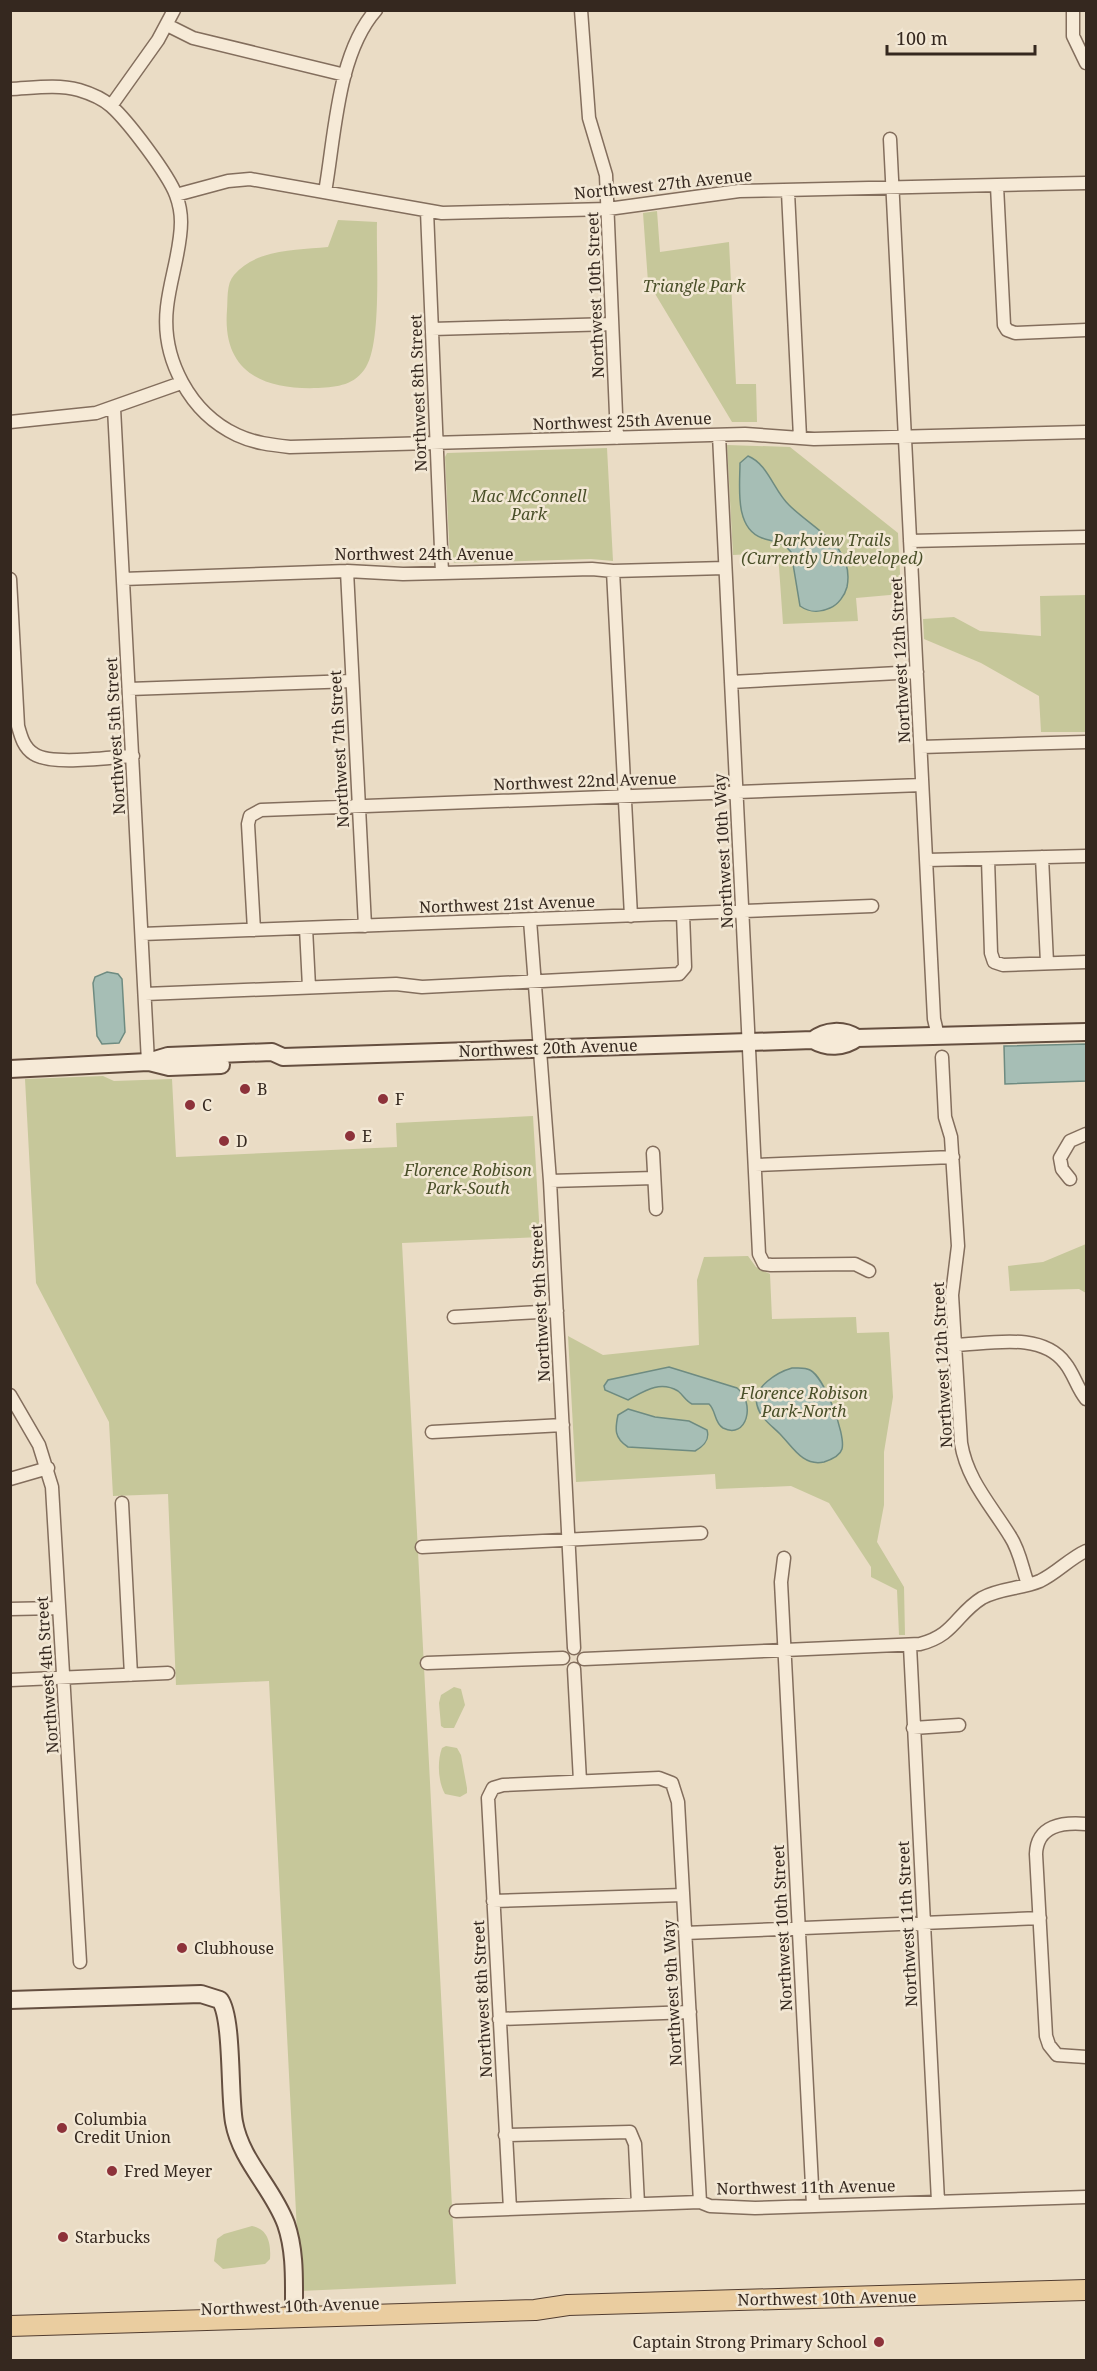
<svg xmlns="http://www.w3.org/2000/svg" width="1097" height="2371" font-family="'Noto Serif',serif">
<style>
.green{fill:#c6c79a}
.water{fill:#a6beb5;stroke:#6e8b81;stroke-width:1.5}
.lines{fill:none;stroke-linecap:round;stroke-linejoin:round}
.street-casing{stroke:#836e5d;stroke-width:15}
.secondary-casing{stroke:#654f40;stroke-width:20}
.primary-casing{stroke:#523d30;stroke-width:22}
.street{stroke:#f6ead7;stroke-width:12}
.secondary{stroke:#f6ead7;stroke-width:16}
.primary{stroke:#eacda0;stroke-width:20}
.poi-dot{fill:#8d323a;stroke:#f2e7d4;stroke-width:2}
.labels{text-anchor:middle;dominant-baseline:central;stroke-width:5;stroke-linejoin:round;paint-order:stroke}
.street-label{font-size:16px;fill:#35281f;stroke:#f2e7d4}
.park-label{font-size:16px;font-style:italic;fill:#494f28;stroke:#f2e7d4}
.poi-label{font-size:16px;fill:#35281f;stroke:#f2e7d4;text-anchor:start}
</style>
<rect width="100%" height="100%" fill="#eadcc5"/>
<!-- green -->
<path class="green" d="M657 211 660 252 729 242 736 384H756L757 422H732L648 282 643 213Z
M338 220 377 222C376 256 382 341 366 367 355 385 338 387 318 388 264 390 222 373 227 310 228 300 226 284 234 275 256 249 296 250 328 247Z
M727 445 790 447 898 533 901 594 856 598 858 621 783 624 778 553 733 555Z
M607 448 613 561 591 559 455 563 450 560 445 457 447 453Z
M1086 595V732H1041L1039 696 981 663 924 639 923 619 954 617 980 631 1041 636 1040 596Z
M103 1076 114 1081 172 1079 176 1157 397 1147 396 1123 533 1116 540 1237 402 1243 456 2284 300 2291 269 1681 176 1685 168 1494 113 1496 109 1422 36 1283 25 1079Z
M1086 1244V1293L1079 1289 1010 1291 1008 1266 1043 1262Z
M748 1256 756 1267 770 1274 772 1319 856 1317 857 1333 889 1332 893 1397 884 1452V1505L877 1542 904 1587 905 1635H899L897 1590 871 1577V1567L829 1503 791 1486 716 1489 715 1474 576 1482 568 1336 603 1355 699 1345 697 1280 704 1257Z
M454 1687 461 1689 465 1705 454 1728H444L441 1726 439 1703 441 1695Z
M446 1746 457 1748 461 1755 467 1788V1793L460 1797 445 1794C438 1782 437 1761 442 1748Z
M252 2226C269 2229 271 2245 270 2259L265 2264 223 2269 214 2261 217 2239 224 2234Z"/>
<!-- water -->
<path class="water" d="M748 456C768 464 774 491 789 505 814 530 855 546 847 587 845 595 838 605 830 608 819 613 810 613 800 606L791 552C783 541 773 542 762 538 734 528 740 486 740 463Z
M107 972 118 974 122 979 125 1032 119 1043 102 1044 97 1036 93 983 95 977Z
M1086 1044V1081L1005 1084 1004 1046Z
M669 1367 737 1388C756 1403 747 1440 723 1428 714 1423 716 1410 709 1404H692C686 1401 683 1395 678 1391 659 1380 643 1392 628 1400L605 1390 604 1386 608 1380Z
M792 1368C798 1368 805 1367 810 1370 824 1377 846 1434 842 1449 840 1456 830 1460 824 1462 803 1467 792 1446 780 1434 771 1425 760 1418 757 1405 752 1387 778 1372 792 1368Z
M628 1409 655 1417 689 1421 707 1430C710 1440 704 1446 695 1451L628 1447C614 1438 615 1429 618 1415Z"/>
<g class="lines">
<defs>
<path id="street" d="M581 10 589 118 606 175 617 438
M1073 10V36L1086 63
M167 25 193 38 345 75
M10 89C33 88 57 84 79 90 89 93 103 99 111 106 128 121 168 174 176 195 179 203 181 213 181 222 181 250 170 279 167 307 161 359 190 413 237 435 254 443 272 445 290 447L745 434 814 439 1086 432
M111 106 158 40 174 10
M890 139 934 1019 938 1036
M997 186 1004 325 1007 330 1015 333 1086 330
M325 192C335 136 337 54 376 10
M788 192 800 437
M176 195 228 181 250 179 442 213 608 209 739 191 1086 183
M427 211 442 573
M432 329 612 324
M114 408 148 1062
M10 422 96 413 181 383
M719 435 759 1254 764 1264 771 1265 855 1264 869 1271
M910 541 1086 537
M347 571 365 926
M613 571 631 916
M10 579 18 726C21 737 24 748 34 754 52 766 110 757 133 756
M123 579 347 571 403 574 592 569 613 571 725 568
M731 682 917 672
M129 689 352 681
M921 747 1086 742
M1042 857 1047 963
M988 859 991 953 994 962 1003 965 1086 962
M927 860 1086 856
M530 920 550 1181 574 1648
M306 928 309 987
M254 930 248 824 250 816 261 810 922 785
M142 934 872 906
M145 994 396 984 422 987 679 974 685 967 683 914
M942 1057 945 1117 951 1137 958 1246 952 1295 961 1443C967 1480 991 1505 1010 1536 1020 1551 1022 1568 1028 1584
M653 1153 656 1209
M755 1165 953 1157
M1070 1179 1062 1169 1060 1158 1070 1141 1086 1134
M550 1181 654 1178
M454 1317 557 1311
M954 1345C989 1344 1041 1331 1065 1363 1074 1374 1077 1388 1086 1399
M10 1395 39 1445 52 1487 80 1962
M432 1432 563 1425
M10 1479 48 1468
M122 1503 131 1675
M422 1547 701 1533
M784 1558 781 1582 813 2205
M10 1609 58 1608
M910 1646 938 2201
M584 1659 920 1644C955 1635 956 1614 982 1598 1000 1588 1021 1589 1040 1581 1057 1573 1070 1558 1086 1551
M427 1663 563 1658
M574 1669 580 1781
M10 1680 168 1673
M913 1728 959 1725
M1086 1824C1063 1822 1037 1825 1036 1854L1046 2036 1049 2045 1057 2055 1086 2057
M493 1901 683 1895
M685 1933 1040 1918
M499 2019 690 2012
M505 2135 630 2132 635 2144 638 2204
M510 2209 488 1798 493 1788 503 1785 659 1778 672 1783 678 1802 700 2202
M456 2211 700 2202 710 2206 755 2208 1086 2197"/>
<path id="secondary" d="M813 1040C826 1030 843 1029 857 1038
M149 1062 169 1067 221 1065
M10 1069 148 1062 168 1056 272 1052 283 1057 813 1040C827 1048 843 1048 857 1038L1086 1032
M10 2000 201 1994 220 2000C233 2018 229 2095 234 2122 241 2161 273 2188 286 2224 295 2250 294 2278 294 2305"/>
<path id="primary" d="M10 2326 535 2310 568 2305 1086 2290"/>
</defs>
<!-- street casing -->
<use href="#street" class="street-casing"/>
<!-- secondary casing -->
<use href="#secondary" class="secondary-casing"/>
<!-- primary casing -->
<use href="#primary" class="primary-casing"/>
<!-- street -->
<use href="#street" class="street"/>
<!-- secondary -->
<use href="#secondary" class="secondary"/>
<!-- primary -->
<use href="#primary" class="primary"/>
</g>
<!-- markers -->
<g class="poi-dot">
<circle cx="245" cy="1089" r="6"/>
<circle cx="383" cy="1099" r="6"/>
<circle cx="190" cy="1105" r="6"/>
<circle cx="350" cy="1136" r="6"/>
<circle cx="224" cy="1141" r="6"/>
<circle cx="182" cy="1948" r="6"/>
<circle cx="62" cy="2128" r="6"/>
<circle cx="112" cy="2171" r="6"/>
<circle cx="63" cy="2237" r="6"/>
<circle cx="879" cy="2342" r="6"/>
</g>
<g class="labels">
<!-- street labels -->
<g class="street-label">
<text transform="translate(663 184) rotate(-6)">Northwest 27th Avenue</text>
<text transform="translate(595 295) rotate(-92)">Northwest 10th Street</text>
<text transform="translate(418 393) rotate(-92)">Northwest 8th Street</text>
<text transform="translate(622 421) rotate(-2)">Northwest 25th Avenue</text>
<text x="424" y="554">Northwest 24th Avenue</text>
<text transform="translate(900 660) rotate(-93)">Northwest 12th Street</text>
<text transform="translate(115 736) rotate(-93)">Northwest 5th Street</text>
<text transform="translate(339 749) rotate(-93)">Northwest 7th Street</text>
<text transform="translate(585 781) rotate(-2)">Northwest 22nd Avenue</text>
<text transform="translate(723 851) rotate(-93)">Northwest 10th Way</text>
<text transform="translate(507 904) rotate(-2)">Northwest 21st Avenue</text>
<text transform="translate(548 1048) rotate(-2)">Northwest 20th Avenue</text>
<text transform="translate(540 1303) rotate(-93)">Northwest 9th Street</text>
<text transform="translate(942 1365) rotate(-93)">Northwest 12th Street</text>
<text transform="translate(47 1675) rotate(-94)">Northwest 4th Street</text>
<text transform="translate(907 1924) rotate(-93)">Northwest 11th Street</text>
<text transform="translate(782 1928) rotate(-93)">Northwest 10th Street</text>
<text transform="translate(672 1993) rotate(-93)">Northwest 9th Way</text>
<text transform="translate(482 1999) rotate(-93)">Northwest 8th Street</text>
<text transform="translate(806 2187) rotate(-1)">Northwest 11th Avenue</text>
<text transform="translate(827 2298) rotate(-1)">Northwest 10th Avenue</text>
<text transform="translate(290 2306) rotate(-2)">Northwest 10th Avenue</text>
</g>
<!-- park labels -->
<g class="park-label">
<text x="694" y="286">Triangle Park</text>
<text x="529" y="496">Mac McConnell<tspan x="529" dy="18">Park</tspan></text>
<text x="832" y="540">Parkview Trails<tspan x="832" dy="18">(Currently Undeveloped)</tspan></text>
<text x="468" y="1170">Florence Robison<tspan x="468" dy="18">Park-South</tspan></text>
<text x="804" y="1393">Florence Robison<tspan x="804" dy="18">Park-North</tspan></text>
</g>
<!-- poi labels -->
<g class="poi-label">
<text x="257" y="1089">B</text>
<text x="395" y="1099">F</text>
<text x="202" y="1105">C</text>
<text x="362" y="1136">E</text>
<text x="236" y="1141">D</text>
<text x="194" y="1948">Clubhouse</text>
<text x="74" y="2119">Columbia<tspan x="74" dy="18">Credit Union</tspan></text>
<text x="124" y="2171">Fred Meyer</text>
<text x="75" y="2237">Starbucks</text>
<text x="867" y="2342" text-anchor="end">Captain Strong Primary School</text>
</g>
</g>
<!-- border -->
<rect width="1097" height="2371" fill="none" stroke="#35281f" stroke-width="24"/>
<!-- scale -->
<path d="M887 45v9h148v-9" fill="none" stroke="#35281f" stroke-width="3"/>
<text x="896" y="45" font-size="18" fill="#35281f" stroke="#f2e7d4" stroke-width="4.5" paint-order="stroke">100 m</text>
</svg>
